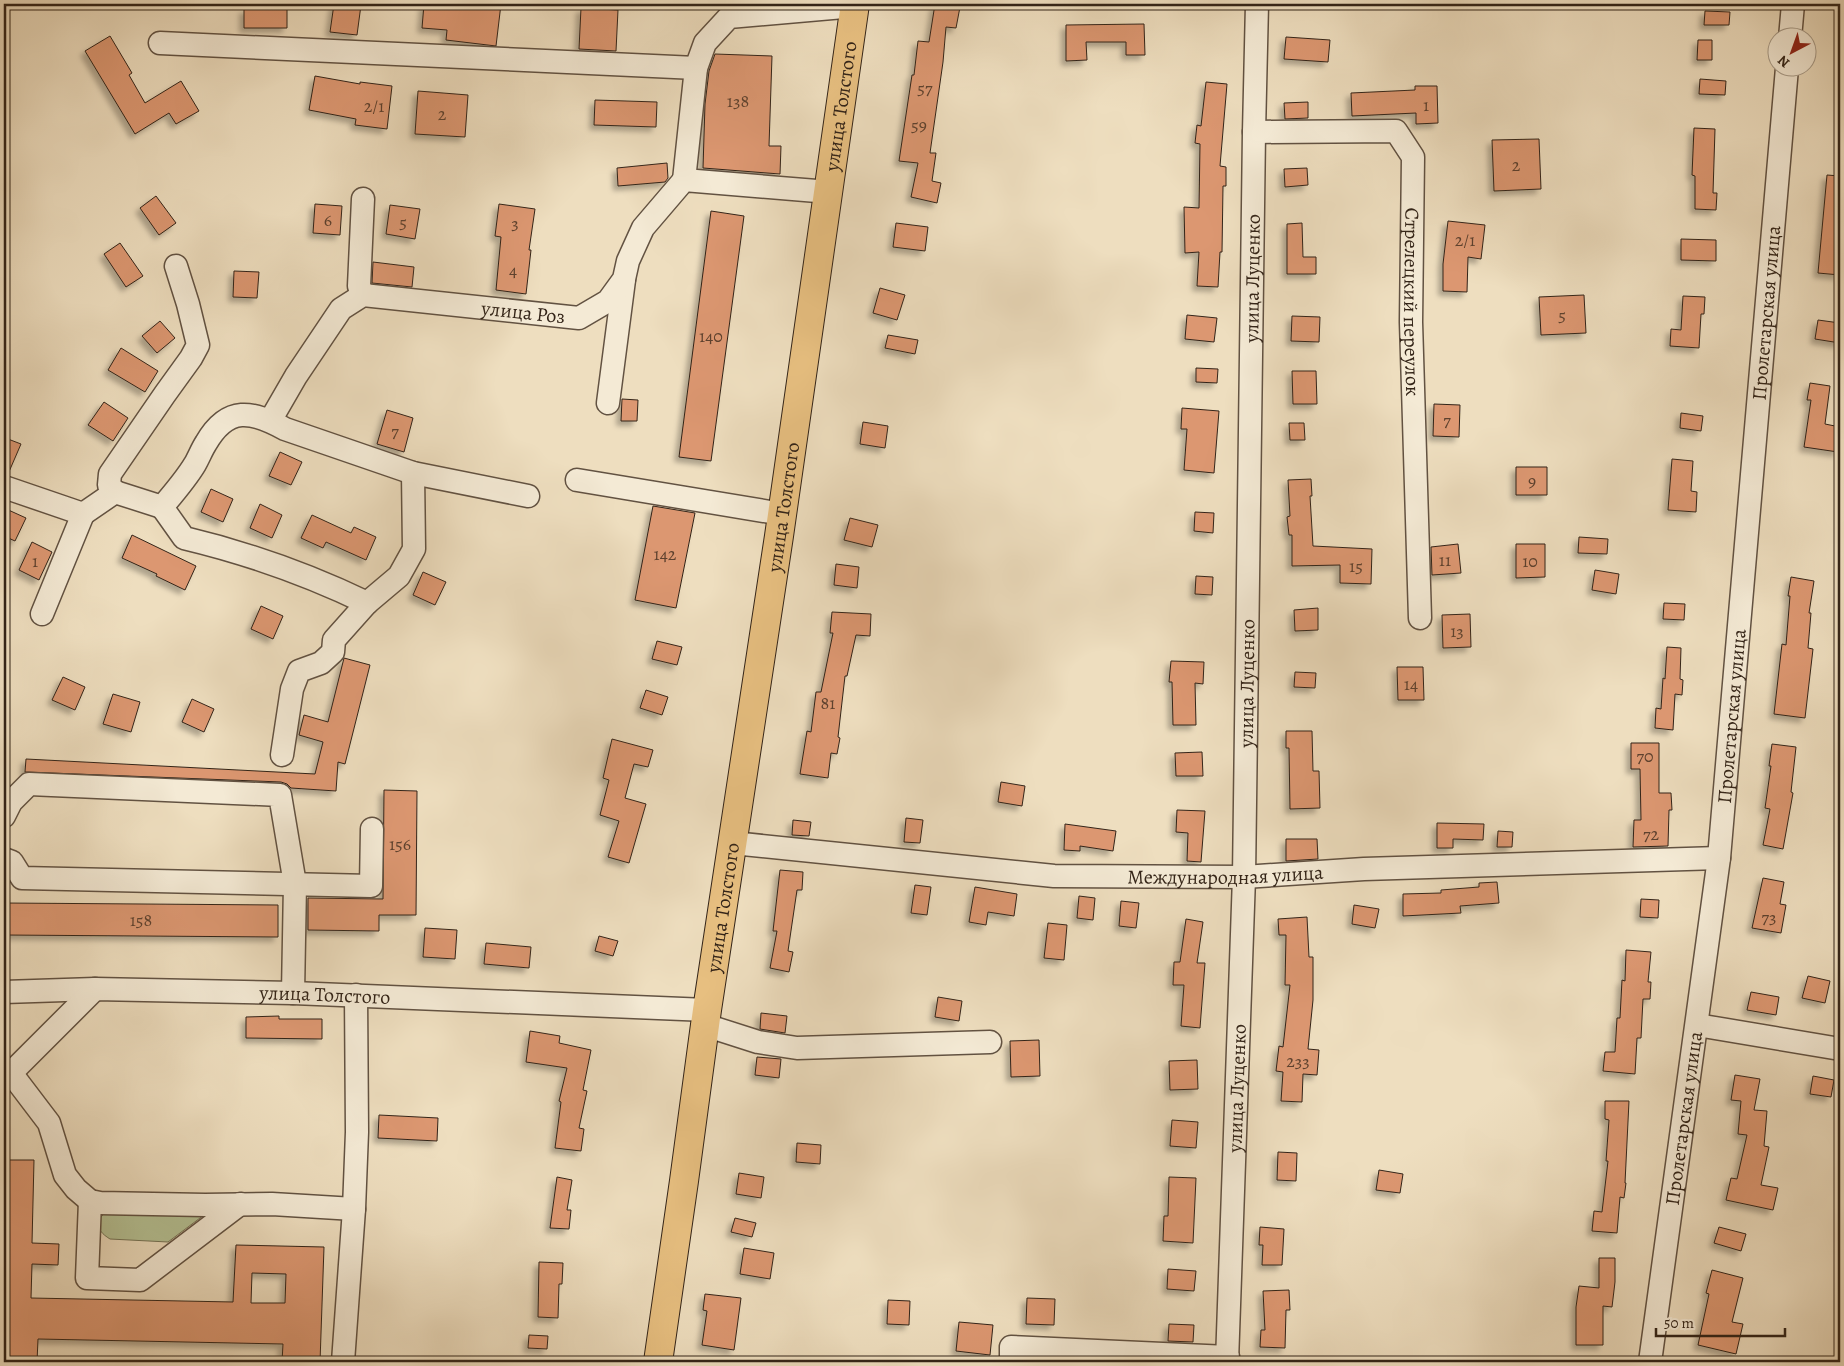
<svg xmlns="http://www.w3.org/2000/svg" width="1844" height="1366" font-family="Alegreya,serif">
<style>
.green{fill:#b5c295;stroke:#747356}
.building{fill:#dc9771;stroke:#332418;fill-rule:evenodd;filter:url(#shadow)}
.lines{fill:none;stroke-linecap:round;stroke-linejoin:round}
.minor-casing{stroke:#625242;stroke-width:25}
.major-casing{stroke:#332418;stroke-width:30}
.minor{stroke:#f4ead5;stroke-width:22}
.major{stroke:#e7bf80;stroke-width:28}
.labels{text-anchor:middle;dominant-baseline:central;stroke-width:4;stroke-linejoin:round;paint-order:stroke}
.number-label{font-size:18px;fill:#5d412e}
.street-label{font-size:20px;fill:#332418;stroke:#f4ead5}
</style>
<defs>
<filter id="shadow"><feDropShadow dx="-4.5" dy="4.5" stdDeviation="2.5" flood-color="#0004"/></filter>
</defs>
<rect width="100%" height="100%" fill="#eedebf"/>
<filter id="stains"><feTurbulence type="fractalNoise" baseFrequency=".004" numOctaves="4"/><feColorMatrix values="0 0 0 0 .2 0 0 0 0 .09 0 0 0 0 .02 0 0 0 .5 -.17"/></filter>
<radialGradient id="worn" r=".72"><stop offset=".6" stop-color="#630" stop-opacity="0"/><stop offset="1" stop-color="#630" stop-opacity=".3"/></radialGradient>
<!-- green -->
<path class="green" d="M106 1212 204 1215 168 1242 110 1239C102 1234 98 1230 98 1220Z"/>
<!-- building -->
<path class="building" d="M334 4 361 5 357 35 330 32Z
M424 4H501L496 46 446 40 447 30 422 28Z
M935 4 960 7 956 28 946 27 943 62 930 153H936L932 181 941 183 937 203 911 197 918 163 899 161 912 75H914L918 41 929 42Z
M581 8 618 10 616 51 579 49Z
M244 9H287V28H244Z
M1705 11 1730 12 1729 25H1704Z
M1144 24 1145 55H1126V42H1086L1087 60 1066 61V25Z
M110 36 132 73 129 75 145 103 181 81 199 111 176 124 169 113 135 134 85 51Z
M1286 37 1330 40 1328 62 1284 59Z
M1698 40H1712V60H1697Z
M715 54 772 56 769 146H781L780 174 703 168 705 104 709 71Z
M315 76 360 84V82L392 86 387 129 355 125 356 119 309 110Z
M1700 79 1726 81 1725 95 1699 94Z
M1206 82 1227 84 1220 166 1226 167V186H1223L1222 252H1220L1218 287 1197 286 1199 252 1185 253 1184 207 1199 208 1200 144 1195 143 1197 125 1201 126Z
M1415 86H1437L1438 123 1416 124V113L1352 116 1351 93 1415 90Z
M418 91 468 95 465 137 415 134Z
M595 100 657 102 656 127 594 125Z
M1308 102V118L1285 119 1284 103Z
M1694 128 1715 129 1713 193H1717L1716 210 1695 209V176L1692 175Z
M1539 139 1541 189 1494 191 1492 140Z
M667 163 668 178 665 182 618 186 617 168Z
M1307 168 1308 185 1285 187 1284 169Z
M1827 175 1840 176V275L1818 273Z
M156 196 176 223 159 235 140 208Z
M315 204 342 206 340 235 313 233Z
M499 204 535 209 529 250H531L526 294 496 290 501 237 495 236Z
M390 205 420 209 415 239 386 234Z
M711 211 744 216 711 461 679 457Z
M1448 221 1485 225 1481 259 1468 257 1467 292 1443 291V264Z
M896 223 928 227 925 251 893 247Z
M1302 223 1303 257H1316V274H1287V224Z
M1681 239 1716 240V261L1681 260Z
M120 243 143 276 126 287 104 254Z
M373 262 414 267 412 287 372 283Z
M234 271 259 272 257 298 233 297Z
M880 288 905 295 897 320 873 313Z
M1584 295 1586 333 1541 335 1539 297Z
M1683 296 1705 297 1704 314H1701L1699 348 1670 346 1671 329 1681 330Z
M1187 315 1217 318 1214 342 1185 339Z
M1292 316 1320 317 1319 342 1291 341Z
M1818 320 1840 323V343L1815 339Z
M160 321 175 338 157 353 142 336Z
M888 335 918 340 915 354 885 348Z
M121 348 158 371 145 392 108 370Z
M1196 368 1218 369 1217 383 1196 382Z
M1292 371H1316L1317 404H1293Z
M1810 383 1830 386 1825 424 1840 427 1838 452 1804 447 1811 400H1807Z
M622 399 638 400 637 421H621Z
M104 402 128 418 113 441 88 425Z
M1434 404 1460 405 1459 437 1433 436Z
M1182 408 1219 411 1214 473 1184 470 1187 429H1181Z
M387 410 413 418 404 452 377 444Z
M1681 413 1703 416 1701 431 1680 428Z
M863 422 888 426 885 448 860 444Z
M1289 423H1304L1305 440H1290Z
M8 439 21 444 8 474H4V448Z
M280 452 302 462 291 485 269 476Z
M1672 459 1693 461 1691 491 1697 492 1696 512 1668 510Z
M1516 467H1547V495H1516Z
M1311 479 1312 496H1310L1313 546 1372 549 1371 584 1340 583V565L1292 566V535H1289L1287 517 1290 516 1288 480Z
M211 489 233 499 223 522 201 512Z
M260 504 282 515 272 538 250 528Z
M653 506 695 513 676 608 635 600Z
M4 508 26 518 15 541 4 536Z
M1195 512 1214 513 1213 533 1194 531Z
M312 515 351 533 354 527 376 537 366 560 326 542 323 548 301 538Z
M850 518 878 525 872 547 844 540Z
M132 535 196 566 185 590 156 576 157 574 122 558Z
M1579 537 1608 539 1607 554 1578 553Z
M32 542 52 552 39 580 19 570Z
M1458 544 1461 573 1432 575 1431 547Z
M1516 544H1545V577L1516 578Z
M836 564 859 567 857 588 834 585Z
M1595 570 1619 574 1616 594 1592 590Z
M423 572 446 582 435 605 413 595Z
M1196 576 1213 577 1212 595 1195 594Z
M1791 577 1814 581 1809 613H1811L1808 648 1813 649 1805 718 1774 714 1782 644 1786 645 1790 596H1788Z
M1664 603 1685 604 1684 620 1663 619Z
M261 606 283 616 273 639 251 629Z
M1318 608V630L1295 631 1294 610Z
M832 612 871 614 870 636 856 635 847 676H845L838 737 840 738 837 754 831 753 828 778 800 774 807 731 811 732 816 692H821L833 633H830Z
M1470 614 1471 647 1443 648 1442 615Z
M657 641 682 647 677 665 652 659Z
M1667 647 1681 648 1680 679 1683 680 1682 695 1675 694 1673 730 1655 728 1656 708 1661 709 1663 678 1665 679Z
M344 658 370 665 345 764 338 762 336 791 291 788 287 784 281 782 25 772 26 759 315 774 323 742 299 735 304 715 328 722Z
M1171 661 1204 662 1203 684 1195 683 1196 725H1173L1172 682H1169Z
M1397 667H1423L1424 700H1398Z
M1295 672 1316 673 1315 688 1294 687Z
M63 677 85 687 75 710 52 700Z
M646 690 668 697 662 715 640 708Z
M113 694 140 702 131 732 103 724Z
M192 699 214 709 204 732 182 722Z
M1286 731H1312L1313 771H1319L1320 808 1290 809 1289 748H1286Z
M612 739 653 750 648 767 634 764 625 798 646 804 629 863 608 857 619 821 600 815 609 780 603 778Z
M1631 743H1659V793H1671L1672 810H1669L1668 846 1633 847 1634 820H1641L1640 769H1631Z
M1772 744 1796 747 1791 792 1793 793 1783 849 1763 845 1770 809 1765 808 1771 766H1769Z
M1202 752 1203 776H1176L1175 753Z
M1001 782 1025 786 1022 806 998 802Z
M384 790 417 791 416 915H379V931L308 930V898L383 899Z
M1177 810 1205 811 1201 862 1187 861 1188 833 1176 832Z
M906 818 923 820 920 843 904 842Z
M793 820 811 822 809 836 792 835Z
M1437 823 1484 824 1483 840 1453 839V848H1437Z
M1065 824 1116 831 1113 851 1080 846V851L1064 850Z
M1498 831 1513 832 1512 847H1497Z
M1286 839H1317L1318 859 1286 861Z
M780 870 803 872 802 890H797L788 951 793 952 789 972 770 968 777 931H773Z
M1763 878 1784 882 1780 904 1786 905 1781 933 1752 928Z
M1497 882 1499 903 1460 906 1461 913 1403 916V894L1441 893V890L1479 887V883Z
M915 885 931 887 927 915 911 913Z
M975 887 1017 894 1014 916 988 912 986 925 969 922Z
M1079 896 1095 898 1093 920 1077 918Z
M1641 899 1659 900 1658 918 1640 917Z
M1121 901 1139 903 1136 928 1119 926Z
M4 903 278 905V937L4 935Z
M1354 905 1379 909 1375 928 1352 924Z
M1307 917 1309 957H1313V1000L1308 1049 1319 1050 1317 1075 1303 1074 1302 1102 1281 1101 1283 1072 1276 1071 1279 1046 1283 1047 1290 985H1285L1286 935H1279L1278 919Z
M1186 919 1203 922 1197 963H1205L1200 1028 1181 1026 1184 985H1173L1174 962H1180Z
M1048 923 1067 925 1064 960 1044 958Z
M425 928 457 930 455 959 423 957Z
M599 936 618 941 613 956 595 951Z
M486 943 531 947 529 968 484 964Z
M1626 950 1651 952 1648 982H1651L1650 999H1643L1641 1038H1637L1635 1074 1603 1071 1605 1052H1615L1617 1018H1620L1622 980 1625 981Z
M1808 976 1830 981 1825 1003 1802 998Z
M1751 992 1779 997 1776 1015 1747 1010Z
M938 997 962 1001 959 1021 935 1017Z
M761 1013 787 1016 785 1033 760 1029Z
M279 1016V1019H322V1039L246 1038V1017Z
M530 1031 560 1036 559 1043 591 1050 583 1090 587 1091 579 1128 584 1129 581 1151 555 1148 561 1102 559 1101 567 1068 526 1062Z
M1039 1040 1040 1076 1011 1077 1010 1041Z
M757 1057 781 1059 779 1078 755 1075Z
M1197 1060 1198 1089 1170 1090 1169 1061Z
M1735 1075 1760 1079 1754 1110 1767 1111 1764 1146 1769 1147 1761 1185 1778 1188 1773 1210 1726 1200 1731 1178 1737 1179 1747 1135 1738 1134 1741 1101 1731 1100Z
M1813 1076 1834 1080 1831 1097 1810 1094Z
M1605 1101H1629L1625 1183H1626L1624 1198 1620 1197 1617 1233 1592 1231 1594 1211 1602 1212 1608 1161H1606L1609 1120 1605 1119Z
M379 1115 438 1118 437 1141 378 1138Z
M1172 1120 1198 1122 1196 1148 1170 1146Z
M797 1143 821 1145 820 1164 796 1162Z
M1278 1152 1297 1153 1296 1181 1277 1180Z
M4 1160H34L32 1243 59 1244 58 1265 32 1264 31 1298 233 1302 236 1245 324 1247 320 1362H282L283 1344 38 1339 37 1362H4ZM252 1273 286 1274 285 1303H251Z
M1379 1170 1403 1174 1400 1193 1376 1190Z
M739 1173 764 1177 761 1198 736 1194Z
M557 1177 572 1180 567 1210H571L569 1229 550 1228Z
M1169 1177 1196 1178 1193 1243 1163 1241 1164 1216H1168Z
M735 1218 756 1223 752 1237 731 1232Z
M1260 1227 1284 1229 1282 1265H1262L1263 1245H1259Z
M1719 1227 1746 1234 1741 1251 1714 1243Z
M744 1248 774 1253 770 1279 740 1274Z
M1599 1258H1615V1282L1612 1307 1603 1306V1345H1576V1307L1579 1286 1599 1288Z
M539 1262 563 1263 562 1284H559L558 1318 538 1317Z
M1168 1269 1196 1271 1194 1291 1167 1289Z
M1712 1270 1743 1278 1732 1322 1743 1324 1736 1354 1698 1345 1709 1294 1706 1293Z
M1289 1290 1290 1310H1286L1285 1348 1260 1347 1261 1330H1265L1263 1291Z
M705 1294 741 1298 734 1350 702 1345 707 1311 703 1310Z
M1027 1298 1055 1299 1054 1325 1026 1324Z
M888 1300 910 1301 909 1325 887 1324Z
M959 1322 993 1325 990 1355 956 1351Z
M1169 1324 1194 1325 1193 1342 1168 1341Z
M529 1335 548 1336 547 1349 528 1348Z"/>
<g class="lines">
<defs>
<g id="minor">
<path d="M1790 38 1793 4"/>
<path d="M160 43 696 68"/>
<path id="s1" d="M1254 132 1396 131 1413 157 1411 322 1420 618"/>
<path d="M684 180 696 68 705 43 729 17 855 6"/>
<path d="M363 199 359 286 363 295"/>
<path d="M608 403 624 280"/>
<path id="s2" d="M270 421 296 376 341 309 363 295 579 318 608 301 624 279 628 261 643 228 684 180 829 192"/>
<path d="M577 480 782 514"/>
<path d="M4 487 83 514 115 492 162 507C174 493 186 479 195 464 199 457 202 449 206 443 228 405 252 411 285 429L413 473 528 496"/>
<path d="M115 492 109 485 110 474 165 394 191 358 198 345 188 304 176 266"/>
<path d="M162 507 184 538C247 553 309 575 367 603"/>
<path d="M42 614 83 514"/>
<path d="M282 755 292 689 299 671 321 663 333 652 334 640 367 603 399 576 414 549 413 473"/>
<path d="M4 816 11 802 29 784 280 795 295 884 293 993"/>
<path id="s3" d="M733 843 1054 876 1244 877 1364 869 1719 858"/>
<path d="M4 859 12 862 22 878 371 886 372 829"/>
<path id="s4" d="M4 992 95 989 293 993 707 1010"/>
<path d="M705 1025 758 1042 797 1048 990 1042"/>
<path d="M1697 1025 1840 1049"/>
<path d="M11 1073 49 1123 65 1175 76 1189 90 1201 100 1203 205 1205 272 1204 354 1209"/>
<path d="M4 1080 95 989"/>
<path d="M90 1201 87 1278 140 1280 240 1204"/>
<path d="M343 1362 354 1209 357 1132 356 995"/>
<path d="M1011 1362V1347L1228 1357"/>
<path id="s5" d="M1227 1362 1244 877 1254 132 1257 4"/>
<path id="s6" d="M1650 1362 1719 858 1787 68"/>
</g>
<g id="major">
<path id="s7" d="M658 1362 684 1181 707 1010 779 536 855 4"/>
</g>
</defs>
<!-- minor casing -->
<use href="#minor" class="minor-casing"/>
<!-- major casing -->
<use href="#major" class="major-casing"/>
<!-- minor -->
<use href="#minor" class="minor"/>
<!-- major -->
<use href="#major" class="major"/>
</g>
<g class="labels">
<!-- number labels -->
<g class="number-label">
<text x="925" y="88">57</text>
<text x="738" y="101">138</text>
<text x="1426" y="105">1</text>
<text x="374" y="106">2/1</text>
<text x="442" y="114">2</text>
<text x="919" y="125">59</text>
<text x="1516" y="165">2</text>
<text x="328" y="220">6</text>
<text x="403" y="222">5</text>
<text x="515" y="223">3</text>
<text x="1465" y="240">2/1</text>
<text x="513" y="270">4</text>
<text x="1562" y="315">5</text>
<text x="711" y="336">140</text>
<text x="1447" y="420">7</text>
<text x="395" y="431">7</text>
<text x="1532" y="481">9</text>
<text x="665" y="554">142</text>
<text x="1445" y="560">11</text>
<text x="35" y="561">1</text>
<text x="1530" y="561">10</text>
<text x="1356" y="566">15</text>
<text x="1457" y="631">13</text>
<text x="1411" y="684">14</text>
<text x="828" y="703">81</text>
<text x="1645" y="756">70</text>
<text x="1651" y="834">72</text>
<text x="400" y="844">156</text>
<text x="1769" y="917">73</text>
<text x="141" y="920">158</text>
<text x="1298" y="1061">233</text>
</g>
<!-- street labels -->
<g class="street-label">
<text stroke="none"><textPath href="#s7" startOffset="1269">улица Толстого</textPath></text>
<text stroke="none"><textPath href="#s5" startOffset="1084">улица Луценко</textPath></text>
<text stroke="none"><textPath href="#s1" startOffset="318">Стрелецкий переулок</textPath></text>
<text stroke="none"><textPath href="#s2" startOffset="320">улица Роз</textPath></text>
<text stroke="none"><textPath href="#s6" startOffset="1056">Пролетарская улица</textPath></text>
<text stroke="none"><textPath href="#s7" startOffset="864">улица Толстого</textPath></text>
<text stroke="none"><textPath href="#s5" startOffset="679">улица Луценко</textPath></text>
<text stroke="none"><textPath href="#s6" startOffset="651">Пролетарская улица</textPath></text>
<text stroke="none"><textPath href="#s3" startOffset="494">Международная улица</textPath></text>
<text stroke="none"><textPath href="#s7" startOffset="459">улица Толстого</textPath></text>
<text stroke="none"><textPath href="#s4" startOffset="321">улица Толстого</textPath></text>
<text stroke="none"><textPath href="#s5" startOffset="274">улица Луценко</textPath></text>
<text stroke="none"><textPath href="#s6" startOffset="246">Пролетарская улица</textPath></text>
</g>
</g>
<!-- margin -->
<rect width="1844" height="1366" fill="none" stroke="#eedebf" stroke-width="20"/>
<rect x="5" y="5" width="1834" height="1356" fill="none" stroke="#332418" stroke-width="2.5"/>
<rect x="10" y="10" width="1824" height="1346" fill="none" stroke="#332418"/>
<!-- north arrow -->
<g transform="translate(1792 52) rotate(221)"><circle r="24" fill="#f4ead5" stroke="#a79b89"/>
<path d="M0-4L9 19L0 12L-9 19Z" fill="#8f2418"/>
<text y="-8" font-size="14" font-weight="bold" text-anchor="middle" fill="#332418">N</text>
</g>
<!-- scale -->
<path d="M1656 1328v8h129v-8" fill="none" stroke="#332418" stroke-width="2.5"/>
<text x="1664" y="1328" font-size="15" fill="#332418" stroke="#f4ead5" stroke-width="4" paint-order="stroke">50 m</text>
<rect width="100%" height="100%" filter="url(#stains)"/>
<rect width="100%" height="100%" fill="url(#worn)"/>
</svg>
